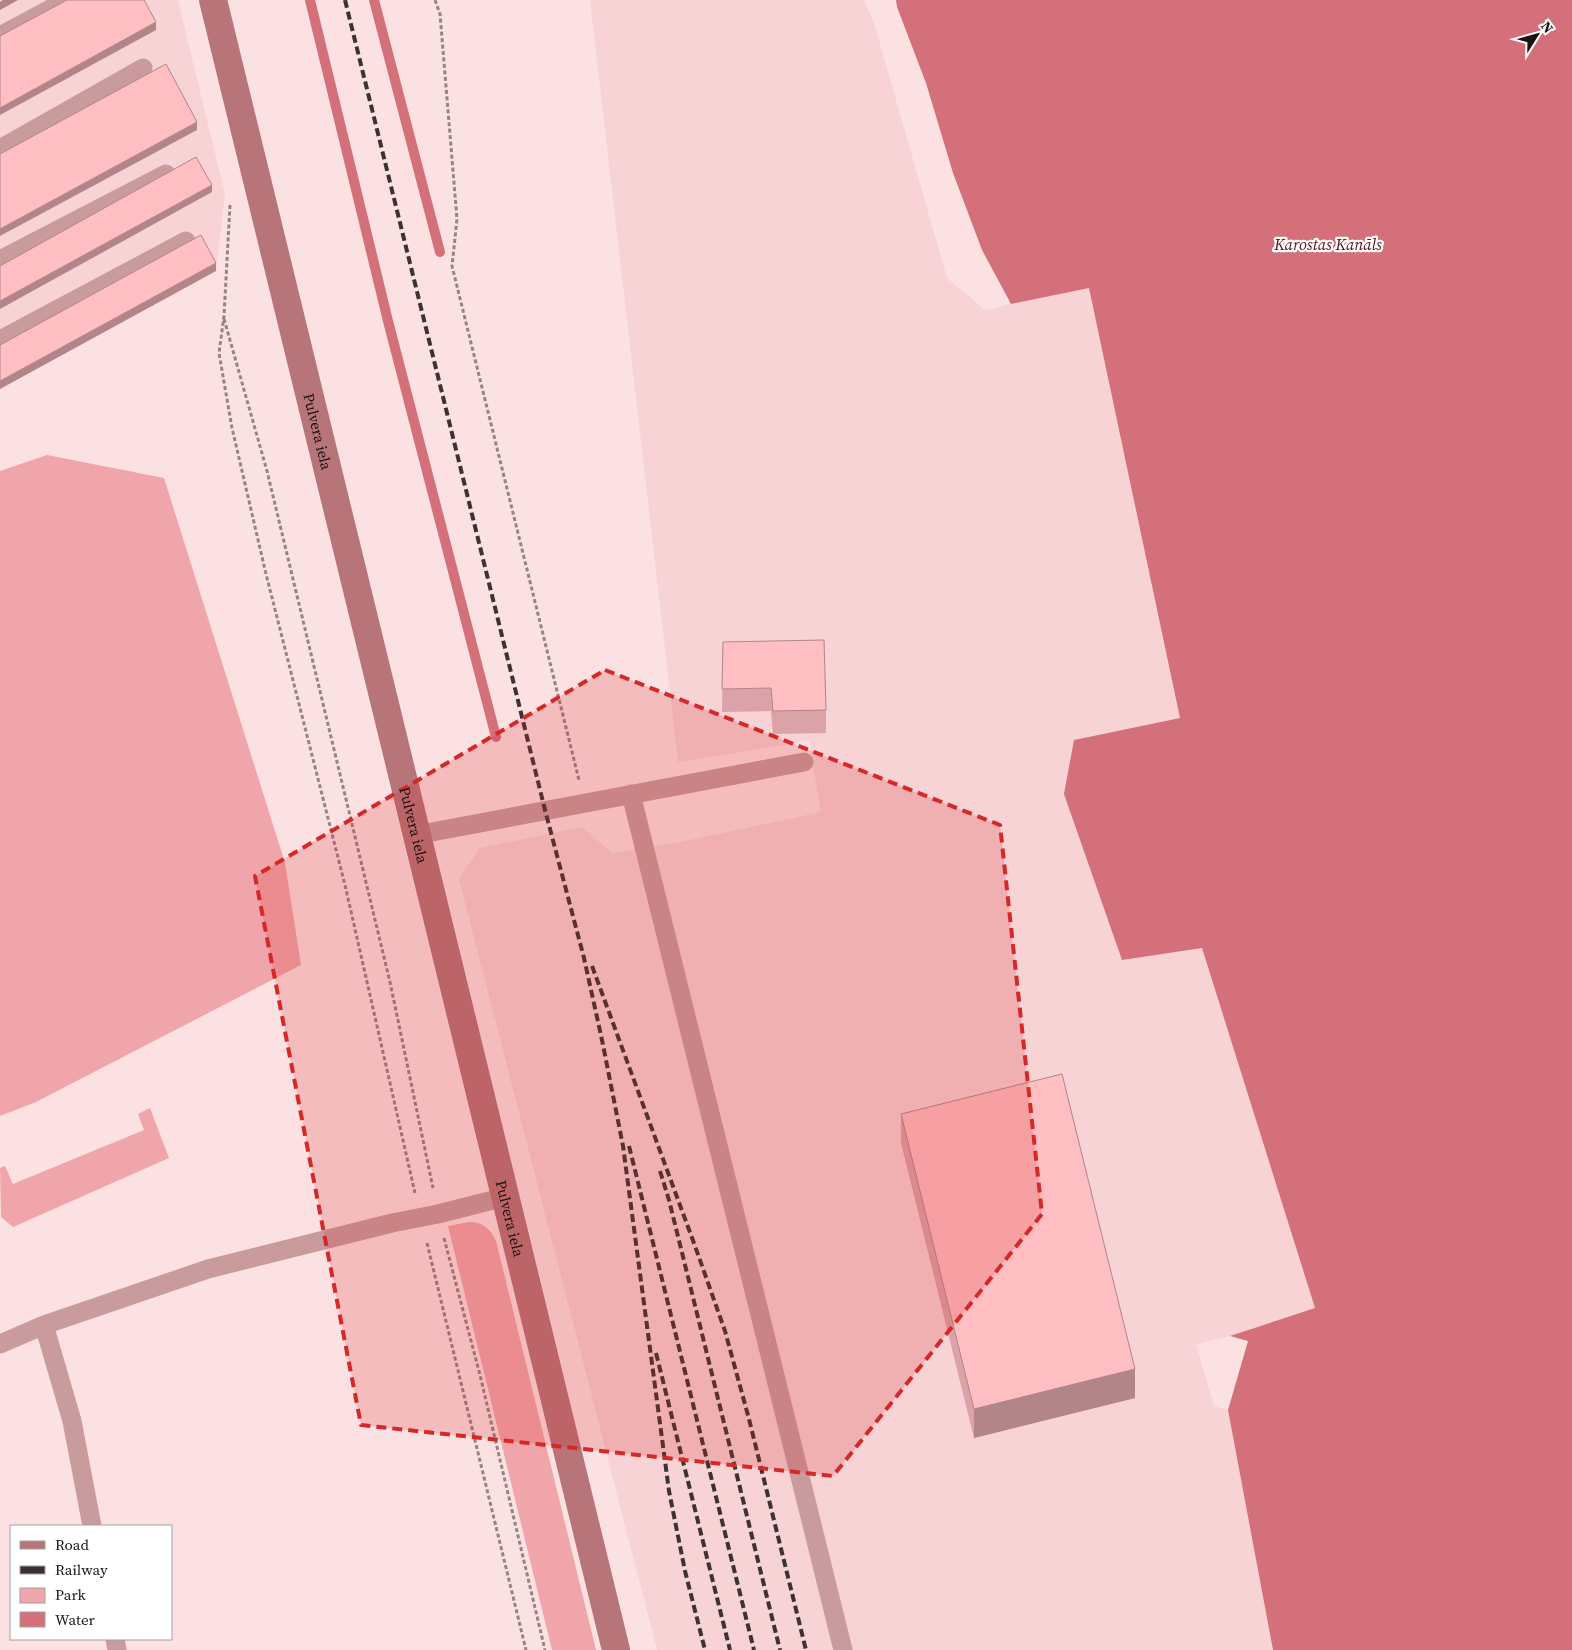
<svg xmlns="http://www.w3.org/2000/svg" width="1572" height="1650" font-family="'Source Serif 4',serif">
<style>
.built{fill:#f7d3d5}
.green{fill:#f0a5aa}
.water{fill:#d4707a}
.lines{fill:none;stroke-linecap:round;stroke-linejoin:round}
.stream{stroke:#d4707a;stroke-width:10}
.path{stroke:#968384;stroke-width:3;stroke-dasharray:4 2.5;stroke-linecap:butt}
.service{stroke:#c99b9d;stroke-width:19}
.secondary{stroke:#b77479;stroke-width:28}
.rail{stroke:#3c3232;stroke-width:4;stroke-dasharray:8 4;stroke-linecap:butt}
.wall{fill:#dba3a7}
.shaded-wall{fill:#b28588}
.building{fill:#ffbec2;stroke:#b28588}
.marked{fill:#d62828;fill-opacity:0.2;stroke:#d62828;stroke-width:4;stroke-dasharray:10 6;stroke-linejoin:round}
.labels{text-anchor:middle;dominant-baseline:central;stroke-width:4.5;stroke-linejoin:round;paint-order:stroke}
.street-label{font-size:15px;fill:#1b1313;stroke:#fff}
.water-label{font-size:16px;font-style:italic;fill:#50111d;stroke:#fff}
</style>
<rect width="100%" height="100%" fill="#fce1e3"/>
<!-- built -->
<path class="built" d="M0 0H178L225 195 216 271 0 389Z
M590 0H864L874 23 947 278 985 310 1089 287 1180 718 1074 740 1202 948 1315 1308 1230 1336 1196 1344 1214 1406 1228 1410 1273 1650H657L459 879 480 848 582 827 612 853 680 842 821 812 809 741 678 762Z"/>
<!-- green -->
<path class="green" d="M47 455 164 478 285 863 301 965 36 1102 0 1116V471Z
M150 1108 169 1158 13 1227 1 1217 0 1168 5 1166 13 1184 144 1130 138 1114Z
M469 1222C482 1222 491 1229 496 1241L596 1650H552L448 1226Z"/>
<!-- water -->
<path class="water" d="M896 0H1572V1650H1273L1228 1410 1248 1341 1230 1336 1315 1308 1202 948 1122 960 1064 794 1074 740 1180 718 1089 288 1011 304 982 250 953 173 926 83 897 7Z"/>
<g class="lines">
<!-- stream -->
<path class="stream" d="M310 0 388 321 496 737
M374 0 440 252"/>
<!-- path -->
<path class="path" d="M435 0 440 14 457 219 452 266 579 780
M230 205 224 316 219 353 232 428 266 574 345 885 415 1193
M224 319 267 471 390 982 433 1188
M444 1238 480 1375 545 1650
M427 1243 526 1650"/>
<!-- service -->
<path class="service" d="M0 36 67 0
M0 149 143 68
M0 260 166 174
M0 340 186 241
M631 794 843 1650
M416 835 804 762
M44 1325 72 1421 92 1526
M0 1344 44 1325 208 1269 392 1223 438 1214 505 1197
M115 1639 117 1650"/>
<!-- secondary -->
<path class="secondary" id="s1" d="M213 0 616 1650"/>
<!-- rail -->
<path class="rail" d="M345 0 545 810 584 958 602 1040 623 1146 669 1491 685 1571 705 1650
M592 966 695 1246 725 1331 749 1419 806 1650
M629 1146 754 1650
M660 1171 669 1200 780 1650
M656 1353 730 1650"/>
</g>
<!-- wall -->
<path class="wall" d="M723 642 826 710V733L773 734 771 711 722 712Z
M901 1114 1135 1398 974 1438 901 1143Z"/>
<!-- shaded-wall -->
<path class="shaded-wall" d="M3 0H18L0 10V2Z
M156 22V30L0 115V108Z
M197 122V130L0 236V229Z
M212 185V192L0 309V301Z
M216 263V271L0 389V381Z
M1135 1369V1398L974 1438V1409Z"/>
<!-- building -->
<path class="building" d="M67 0H144L156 22 0 108V36Z
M166 64 197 122 0 229V154Z
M196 157 212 185 0 301V266Z
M201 235 216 263 0 381V345Z
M824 640 826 710 773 711 771 688 722 689 723 642Z
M1062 1074 1135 1369 974 1409 901 1114Z"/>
<!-- marked area -->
<path class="marked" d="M605 670 1000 825 1042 1214 833 1476 361 1425 255 876Z"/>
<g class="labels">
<!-- street labels -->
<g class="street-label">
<text stroke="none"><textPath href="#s1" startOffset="444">Pulvera iela</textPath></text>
<text stroke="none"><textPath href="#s1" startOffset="849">Pulvera iela</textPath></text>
<text stroke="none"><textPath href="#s1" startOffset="1254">Pulvera iela</textPath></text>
</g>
<!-- water labels -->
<g class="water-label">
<text x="1328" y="244">Karostas Kanāls</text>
</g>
</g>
<!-- legend -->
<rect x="10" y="1525" width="162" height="115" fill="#ffffff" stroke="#a4a1a1"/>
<rect x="20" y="1541" width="25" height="8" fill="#b77479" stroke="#a4a1a1"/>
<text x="55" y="1550" font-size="15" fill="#1b1313">Road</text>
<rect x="20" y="1566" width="25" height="8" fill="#3c3232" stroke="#a4a1a1"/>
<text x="55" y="1575" font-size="15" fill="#1b1313">Railway</text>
<rect x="20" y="1588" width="25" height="15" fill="#f0a5aa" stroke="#a4a1a1"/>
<text x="55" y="1600" font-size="15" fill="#1b1313">Park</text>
<rect x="20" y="1612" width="25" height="15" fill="#d4707a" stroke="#a4a1a1"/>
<text x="55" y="1625" font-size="15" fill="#1b1313">Water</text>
<!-- north arrow -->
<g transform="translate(1537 35) rotate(53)" stroke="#ffffff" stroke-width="4" paint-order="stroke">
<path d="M0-4L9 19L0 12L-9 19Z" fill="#1b1313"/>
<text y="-8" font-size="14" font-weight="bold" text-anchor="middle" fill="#1b1313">N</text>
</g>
</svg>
